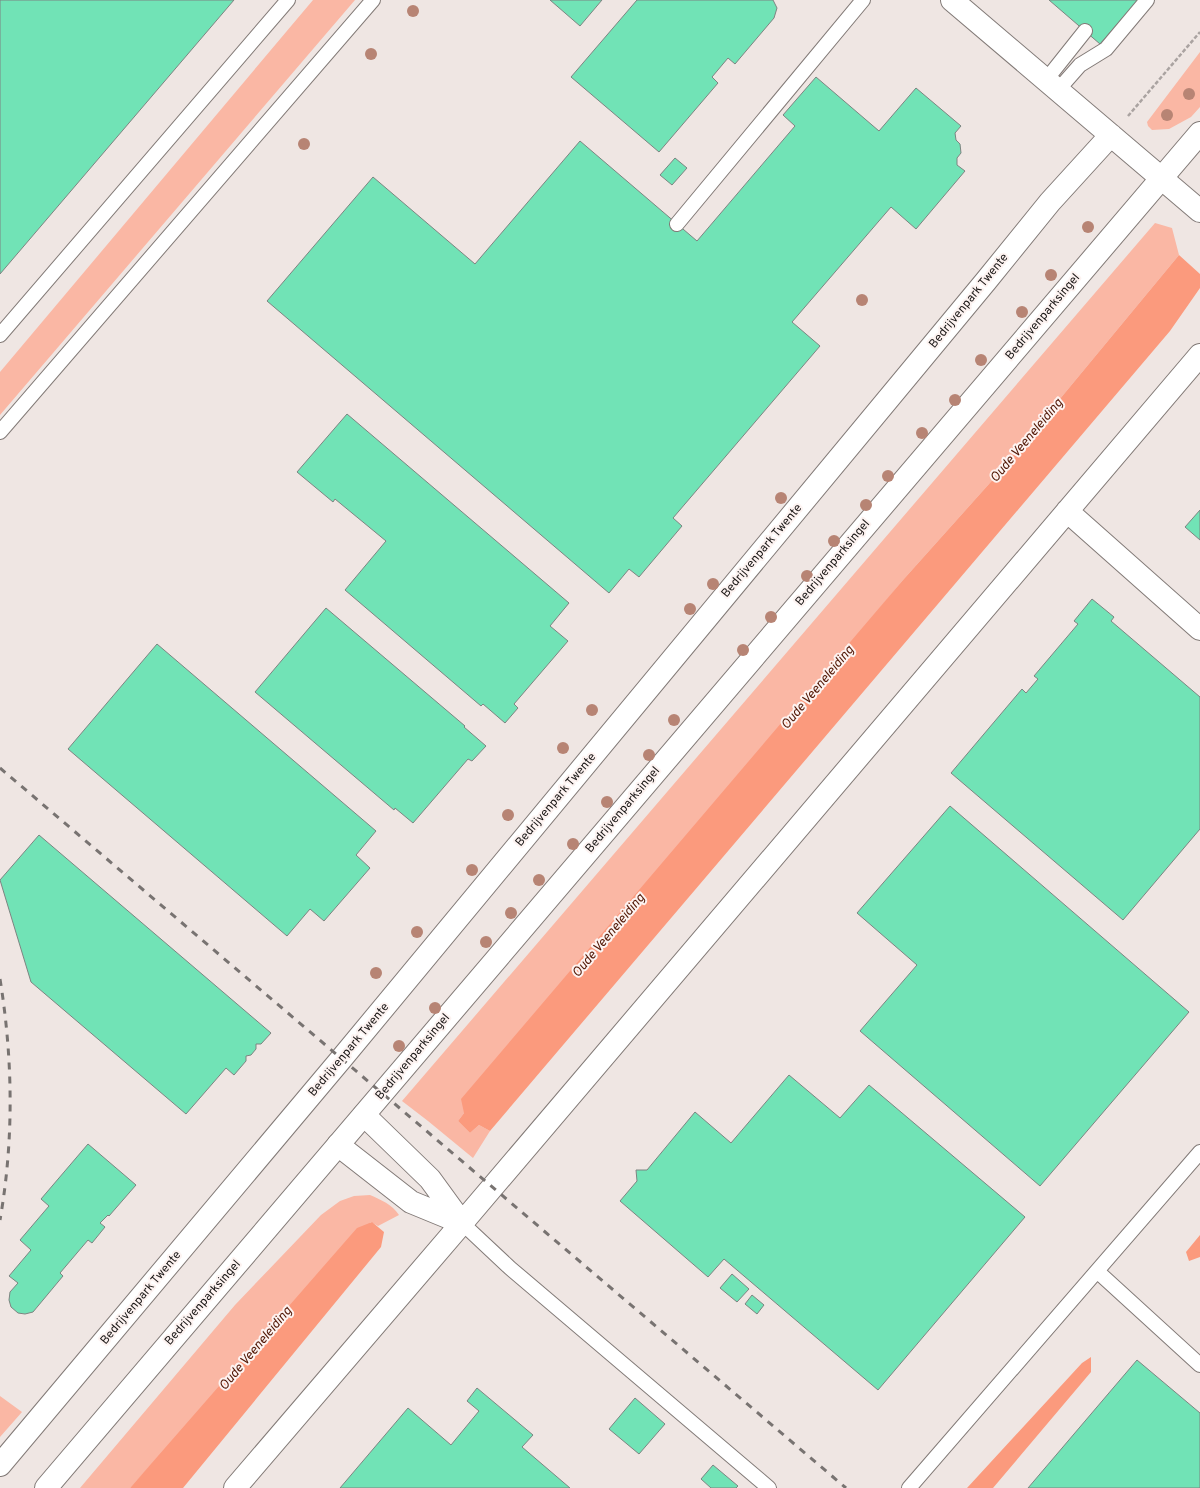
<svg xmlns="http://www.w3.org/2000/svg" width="1200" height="1488" font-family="Overpass,sans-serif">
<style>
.green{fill:#fab7a4}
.water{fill:#fb9a7d}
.building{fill:#71e3b6;stroke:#7d8481}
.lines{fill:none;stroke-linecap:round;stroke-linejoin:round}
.service-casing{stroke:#827a77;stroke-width:16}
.minor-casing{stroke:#827a77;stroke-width:24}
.tertiary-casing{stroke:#827a77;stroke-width:24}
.path{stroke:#aaa3a1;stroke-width:2.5;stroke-dasharray:4 2;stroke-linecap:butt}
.service{stroke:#fff;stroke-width:14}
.minor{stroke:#fff;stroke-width:22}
.tertiary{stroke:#fff;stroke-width:22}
.rail{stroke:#787371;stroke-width:3;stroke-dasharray:7 7;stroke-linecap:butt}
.tree{fill:#b78474}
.labels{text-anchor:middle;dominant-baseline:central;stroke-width:4;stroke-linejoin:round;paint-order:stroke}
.street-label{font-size:12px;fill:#191615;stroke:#fdf3f1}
.water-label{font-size:13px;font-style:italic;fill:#511604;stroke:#fdf3f1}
</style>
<rect width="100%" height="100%" fill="#efe6e3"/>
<!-- green -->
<path class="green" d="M313 0H355L0 415V372Z
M1200 52V107L1191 117 1169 129 1152 130 1148 126 1147 122Z
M1155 223 1172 228 1179 255 997 475 903 580 464 1113 458 1121 470 1133 479 1125 490 1131 473 1158 428 1121 402 1101Z
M370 1195C381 1200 392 1204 399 1215L378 1226 371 1222 130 1488H80L235 1305 321 1215 340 1201 354 1196Z
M0 1396 22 1412 0 1437Z"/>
<!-- water -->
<path class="water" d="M1179 255 1200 274V288L1170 331 490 1131 479 1125 470 1133 458 1121 464 1113 461 1099 903 580 997 475Z
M372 1222 384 1232 381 1247 183 1488H130L357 1228Z
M1200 1235V1257L1189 1261 1186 1252Z
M1091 1357V1372L993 1488H967L1082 1363Z"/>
<!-- building -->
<path class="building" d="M0 0H234L0 274Z
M550 0H602L580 26Z
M637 0H773L777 8 774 18 735 64 728 58 712 77 718 83 659 152 571 77Z
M1049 0H1138L1100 44Z
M816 77 879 131 916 88 961 126 955 133 956 140 960 144 961 153 957 158V165L965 171 916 229 891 207 792 322 820 346 673 518 682 526 639 577 629 569 609 593 267 301 373 177 475 264 580 141 697 241 795 126 783 115Z
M675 158 687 168 672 185 660 175Z
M347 414 569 603 550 626 568 641 514 704 518 708 505 723 483 704 481 706 345 590 386 541 335 499 333 502 297 472Z
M1200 510V540L1185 527Z
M1092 599 1114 617 1111 621 1200 697V829L1123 920 951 773 1022 689 1026 693 1038 679 1034 676 1078 624 1074 621Z
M326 608 465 726 464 727 486 746 472 761 468 759 413 823 395 808 394 810 255 692Z
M157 644 376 831 356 855 370 868 324 921 310 909 287 936 68 749Z
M950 806 1189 1012 1040 1186 860 1031 917 965 857 913Z
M39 835 271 1033 261 1044H256V1049L251 1055 246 1056V1061L234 1075 226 1068 186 1114 31 982 0 880Z
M789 1075 840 1118 869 1085 1025 1217 878 1390 724 1259 708 1277 620 1201 637 1181 636 1170H647L695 1112 731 1143Z
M88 1144 136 1185 109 1216 108 1215 100 1223 105 1227 92 1243 88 1240 60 1273 63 1276 33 1312 25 1314 18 1313 11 1307 9 1300 10 1292 18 1283 9 1276 31 1250 20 1240 49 1206 41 1199Z
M732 1274 749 1289 737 1302 720 1288Z
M752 1295 764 1305 757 1314 745 1304Z
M1137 1360 1200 1413V1488H1028Z
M477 1388 533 1435 522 1447 570 1488H340L408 1408 451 1445 479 1411 467 1401Z
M635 1398 665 1424 639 1454 609 1429Z
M713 1465 738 1486 736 1488H711L701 1479Z"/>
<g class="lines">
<defs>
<path id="service" d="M1046 80 1085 31
M1058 90 1080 65 1106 49 1147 0
M677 224 863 0
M0 335 288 0
M0 432 373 0
M462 1223 510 1268 769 1488
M1097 1271 1200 1365
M909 1488 1200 1152"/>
<path id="minor" d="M952 0 1200 211
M1067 511 1200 629
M364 1115 430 1179 462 1223
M338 1145 411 1202 462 1223
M0 1465 342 1058 986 281 1050 202 1111 135
M235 1488 462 1223 1200 355"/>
<path id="tertiary" d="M46 1488 1200 133"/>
</defs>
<!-- service casing -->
<use href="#service" class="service-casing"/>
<!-- minor casing -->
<use href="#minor" class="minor-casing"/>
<!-- tertiary casing -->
<use href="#tertiary" class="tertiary-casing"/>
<!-- path -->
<path class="path" d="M1128 116 1200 32"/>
<!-- service -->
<use href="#service" class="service"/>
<!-- minor -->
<use href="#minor" class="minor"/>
<!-- tertiary -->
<use href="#tertiary" class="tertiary"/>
<!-- rail -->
<path class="rail" d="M0 768 846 1488
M0 979C13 1059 14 1140 0 1220"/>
</g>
<!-- trees -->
<g class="tree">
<circle cx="413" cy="11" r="6"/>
<circle cx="371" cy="54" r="6"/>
<circle cx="1189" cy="94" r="6"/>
<circle cx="1167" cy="115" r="6"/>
<circle cx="304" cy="144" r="6"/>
<circle cx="1088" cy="227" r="6"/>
<circle cx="1051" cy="275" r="6"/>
<circle cx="862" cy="300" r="6"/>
<circle cx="1022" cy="312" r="6"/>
<circle cx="981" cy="360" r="6"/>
<circle cx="955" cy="400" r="6"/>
<circle cx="922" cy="433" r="6"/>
<circle cx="888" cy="476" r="6"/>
<circle cx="781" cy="498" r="6"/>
<circle cx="866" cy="505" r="6"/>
<circle cx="834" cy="541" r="6"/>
<circle cx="807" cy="576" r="6"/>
<circle cx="713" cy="584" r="6"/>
<circle cx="690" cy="609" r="6"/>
<circle cx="771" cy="617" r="6"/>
<circle cx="743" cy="650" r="6"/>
<circle cx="592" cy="710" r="6"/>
<circle cx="674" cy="720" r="6"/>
<circle cx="563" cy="748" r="6"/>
<circle cx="649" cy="755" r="6"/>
<circle cx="607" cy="802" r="6"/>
<circle cx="508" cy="815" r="6"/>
<circle cx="573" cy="844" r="6"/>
<circle cx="472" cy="870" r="6"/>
<circle cx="539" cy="880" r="6"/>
<circle cx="511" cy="913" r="6"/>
<circle cx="417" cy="932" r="6"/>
<circle cx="486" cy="942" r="6"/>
<circle cx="376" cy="973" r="6"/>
<circle cx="435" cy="1008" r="6"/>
<circle cx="399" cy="1046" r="6"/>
</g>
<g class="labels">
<!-- street labels -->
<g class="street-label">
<text transform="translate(969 301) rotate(-51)">Bedrijvenpark Twente</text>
<text transform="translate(1043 317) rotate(-50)">Bedrijvenparksingel</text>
<text transform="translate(762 551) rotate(-50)">Bedrijvenpark Twente</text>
<text transform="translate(833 563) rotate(-50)">Bedrijvenparksingel</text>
<text transform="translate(556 800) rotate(-50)">Bedrijvenpark Twente</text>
<text transform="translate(623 810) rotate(-50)">Bedrijvenparksingel</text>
<text transform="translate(349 1050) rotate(-50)">Bedrijvenpark Twente</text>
<text transform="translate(413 1057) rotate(-50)">Bedrijvenparksingel</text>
<text transform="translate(141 1298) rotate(-50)">Bedrijvenpark Twente</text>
<text transform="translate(203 1303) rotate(-49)">Bedrijvenparksingel</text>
</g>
<!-- water labels -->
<g class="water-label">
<text transform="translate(1027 441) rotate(-50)">Oude Veeneleiding</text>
<text transform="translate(818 688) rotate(-50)">Oude Veeneleiding</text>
<text transform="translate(609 936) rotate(-50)">Oude Veeneleiding</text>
<text transform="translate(256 1349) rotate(-50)">Oude Veeneleiding</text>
</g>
</g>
</svg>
